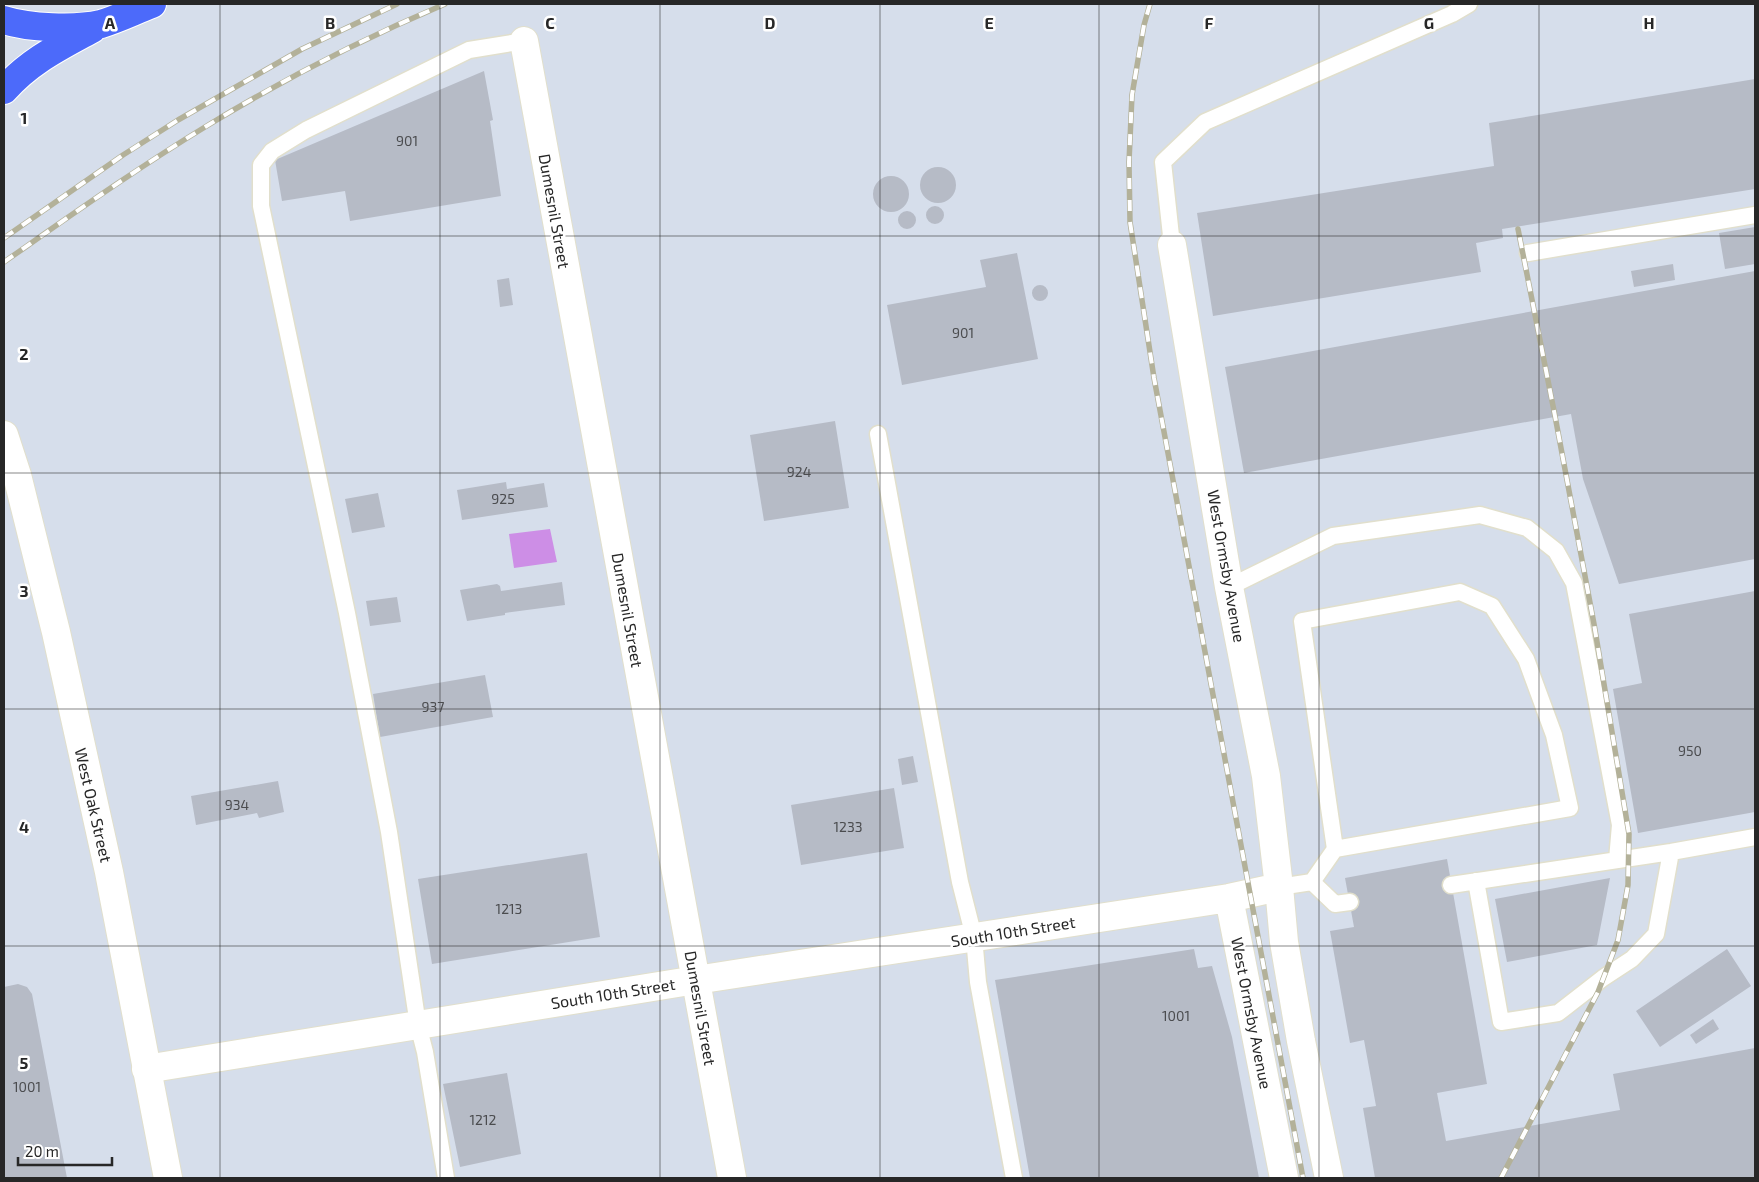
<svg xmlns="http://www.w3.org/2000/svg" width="1759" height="1182" font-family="'Exo 2',sans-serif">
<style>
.green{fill:#cd8ee6}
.building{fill:#b6bbc6}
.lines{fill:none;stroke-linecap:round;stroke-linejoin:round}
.service-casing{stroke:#e1dfcc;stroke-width:19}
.minor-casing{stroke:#e1dfcc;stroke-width:30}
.secondary-casing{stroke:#e1dfcc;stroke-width:30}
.primary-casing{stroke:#fff;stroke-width:30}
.service{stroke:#fff;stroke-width:16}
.minor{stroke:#fff;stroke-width:28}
.secondary{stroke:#fff;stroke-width:28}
.primary{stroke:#4c6afa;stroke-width:28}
.rail-casing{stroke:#b3b199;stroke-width:5.5}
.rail{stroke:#fff;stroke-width:4;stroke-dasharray:11;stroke-linecap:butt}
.grid{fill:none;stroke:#272727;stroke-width:1;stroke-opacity:0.55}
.labels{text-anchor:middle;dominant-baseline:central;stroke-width:5;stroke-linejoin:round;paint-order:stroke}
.number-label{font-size:14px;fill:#4b4c4f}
.street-label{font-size:16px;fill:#272727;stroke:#fff}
.grid-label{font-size:16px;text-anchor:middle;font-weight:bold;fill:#272727;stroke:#fff;stroke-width:5;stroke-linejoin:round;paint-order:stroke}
</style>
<rect width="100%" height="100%" fill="#d6deeb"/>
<!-- green -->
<path class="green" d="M550 529 557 562 514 568 509 534Z"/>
<!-- building -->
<path class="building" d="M484 71 493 120 490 121 501 196 350 221 345 191 282 201 275 160Z
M1755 79V189L1502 229 1503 238 1476 243 1481 272 1213 316 1197 213 1494 166 1489 123Z
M920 185a18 18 0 1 1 36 0a18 18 0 1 1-36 0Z
M873 194a18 18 0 1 1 36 0a18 18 0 1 1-36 0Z
M926 215a9 9 0 1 1 18 0a9 9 0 1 1-18 0Z
M898 220a9 9 0 1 1 18 0a9 9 0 1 1-18 0Z
M1755 227V264L1725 269 1719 233Z
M1017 253 1038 359 902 385 887 305 986 287 980 260Z
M1673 264 1675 280 1634 287 1631 271Z
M1755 271V559L1619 584 1583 479 1571 414 1244 473 1225 367Z
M509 278 513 305 500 307 497 280Z
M1032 293a8 8 0 1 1 16 0a8 8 0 1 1-16 0Z
M835 421 849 508 764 521 750 435Z
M506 482 507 489 544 483 548 507 462 520 457 490Z
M378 493 385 527 352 533 345 499Z
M562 582 565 605 505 613V615L467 621 460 590 497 584 500 586 501 591Z
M1755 591V812L1638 833 1613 689 1642 683 1629 614Z
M397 597 401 622 370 626 366 601Z
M485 675 493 717 380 737 373 694Z
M913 756 918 782 902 785 898 759Z
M278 781 284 812 259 818 257 813 196 825 191 796Z
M894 788 904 848 801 865 791 805Z
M587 853 600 937 432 964 418 879Z
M1447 859 1487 1084 1437 1093 1446 1141 1620 1110 1613 1074 1755 1048V1178H1375L1363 1108 1376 1106 1364 1040 1350 1043 1330 931 1354 927 1345 878Z
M1610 878 1597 945 1507 962 1495 899Z
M1194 949 1198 968 1212 966 1232 1037 1259 1178H1030L995 980Z
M1727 949 1751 986 1660 1047 1636 1011Z
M18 984 27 987 32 994 67 1178H4V987Z
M1713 1019 1719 1029 1696 1044 1690 1035Z
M507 1073 521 1154 460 1167 443 1084Z"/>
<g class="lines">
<defs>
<path id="service" d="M1172 245 1163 162 1205 122 1452 14 1469 4
M1528 253 1755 215
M878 434 960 882 974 937 978 982 1014 1178
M1229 587 1333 536 1480 515 1527 528 1556 551 1574 583 1620 825 1617 860
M1476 881 1501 1022 1558 1013 1603 978 1632 959 1656 934 1671 852
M1312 882 1335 904 1350 902
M1451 885 1671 852 1755 837
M1279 887 1312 882 1335 849 1302 621 1460 592 1492 606 1526 659 1554 735 1570 808 1335 849
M446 1178 425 1052 418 1025 389 832 347 613 261 206V165L272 151 306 130 469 50 524 41"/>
<path id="minor" d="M524 41 732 1178
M1279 887 1284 942 1301 1041 1329 1178
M1229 898 1284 1178
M146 1069 696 980 1229 898 1279 887 1266 776 1229 587 1172 245"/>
<path id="secondary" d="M4 435 17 475 56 632 109 872 168 1178"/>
<path id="primary" d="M4 20C29 28 75 30 101 24 118 19 136 10 152 4
M4 90C30 61 59 47 92 29"/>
</defs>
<!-- service casing -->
<use href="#service" class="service-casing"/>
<!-- minor casing -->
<use href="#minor" class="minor-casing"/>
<!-- secondary casing -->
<use href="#secondary" class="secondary-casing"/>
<!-- primary casing -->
<use href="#primary" class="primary-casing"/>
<!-- service -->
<use href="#service" class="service"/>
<!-- minor -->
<use href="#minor" class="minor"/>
<!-- secondary -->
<use href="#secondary" class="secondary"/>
<!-- primary -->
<use href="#primary" class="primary"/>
<defs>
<path id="rail" d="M1150 4 1144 25 1132 95 1129 162 1130 222 1154 378 1303 1178
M4 238 123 155 178 120 302 49 397 4
M4 262C70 216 136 169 205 127 282 80 362 39 445 4
M1501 1178 1598 992 1618 940 1628 885 1629 834 1594 624 1555 416 1518 229"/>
</defs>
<!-- rail casing -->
<use href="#rail" class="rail-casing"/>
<!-- rail -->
<use href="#rail" class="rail"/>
</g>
<!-- grid -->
<path class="grid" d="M220 4V1178M440 4V1178M660 4V1178M880 4V1178M1099 4V1178M1319 4V1178M1539 4V1178M4 236H1755M4 473H1755M4 709H1755M4 946H1755"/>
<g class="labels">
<!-- number labels -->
<g class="number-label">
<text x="407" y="140">901</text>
<text x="963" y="332">901</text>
<text x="799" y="471">924</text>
<text x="503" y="498">925</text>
<text x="433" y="706">937</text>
<text x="1690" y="750">950</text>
<text x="237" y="804">934</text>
<text x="848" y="826">1233</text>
<text x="509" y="908">1213</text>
<text x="1176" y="1015">1001</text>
<text x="27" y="1086">1001</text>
<text x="483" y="1119">1212</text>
</g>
<!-- street labels -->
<g class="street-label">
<text transform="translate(555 211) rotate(80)">Dumesnil Street</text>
<text transform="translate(1227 566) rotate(80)">West Ormsby Avenue</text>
<text transform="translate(628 610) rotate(80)">Dumesnil Street</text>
<text transform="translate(94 805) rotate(77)">West Oak Street</text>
<text transform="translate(1013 931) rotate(-9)">South 10th Street</text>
<text transform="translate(613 993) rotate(-9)">South 10th Street</text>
<text transform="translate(701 1008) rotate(80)">Dumesnil Street</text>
<text transform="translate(1252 1013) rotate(79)">West Ormsby Avenue</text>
</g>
</g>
<g class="grid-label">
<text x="110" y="29">A</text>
<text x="330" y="29">B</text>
<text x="550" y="29">C</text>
<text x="770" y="29">D</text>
<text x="989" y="29">E</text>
<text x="1209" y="29">F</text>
<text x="1429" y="29">G</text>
<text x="1649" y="29">H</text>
<text x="24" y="124">1</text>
<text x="24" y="360">2</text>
<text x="24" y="597">3</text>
<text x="24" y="833">4</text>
<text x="24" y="1069">5</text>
</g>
<!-- border -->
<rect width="1759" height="1182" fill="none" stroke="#272727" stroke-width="10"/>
<!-- scale -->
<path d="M18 1157v8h94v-8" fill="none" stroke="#272727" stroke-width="2.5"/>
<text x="25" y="1157" font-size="15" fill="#272727" stroke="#ffffff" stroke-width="4" paint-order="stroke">20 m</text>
</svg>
